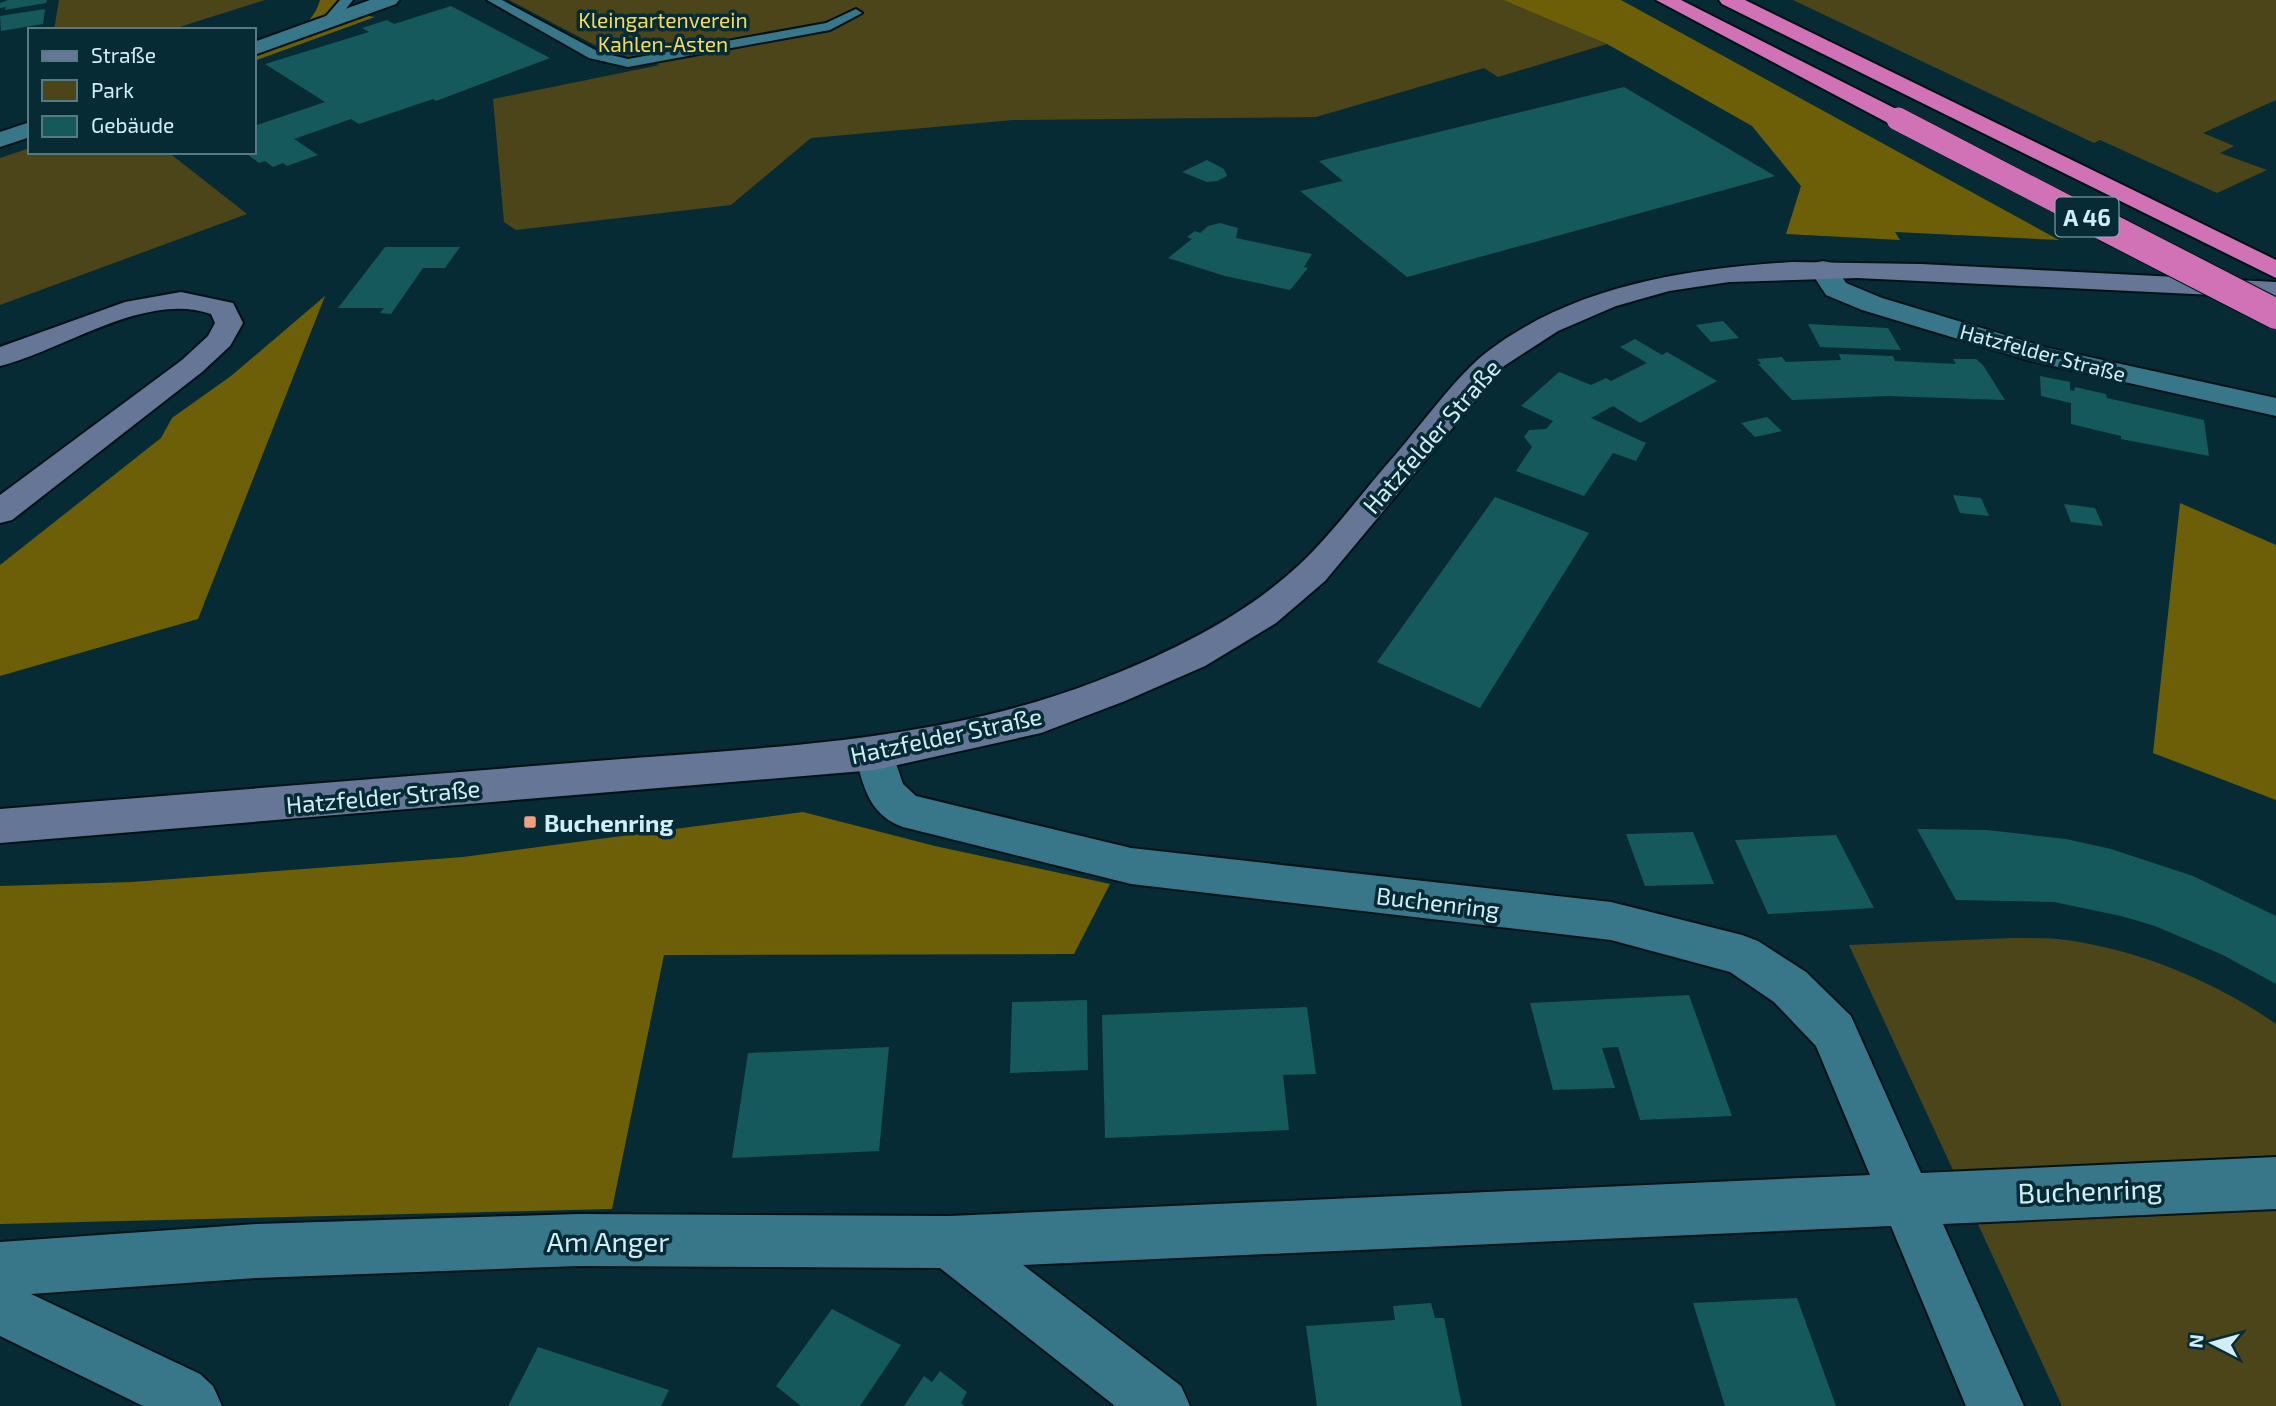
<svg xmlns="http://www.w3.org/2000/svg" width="2276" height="1406" font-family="'Exo 2',sans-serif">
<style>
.green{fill:#4d451a}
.forest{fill:#6d5f07}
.building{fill:#15595c}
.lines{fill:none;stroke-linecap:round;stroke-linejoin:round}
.service-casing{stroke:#011217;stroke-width:4}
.minor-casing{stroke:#011217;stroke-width:4}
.secondary-casing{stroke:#011217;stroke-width:4}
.motorway-casing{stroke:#011217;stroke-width:4}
.service{fill:#377789;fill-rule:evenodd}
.minor{fill:#377789;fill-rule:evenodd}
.secondary{fill:#657696;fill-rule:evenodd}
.motorway{fill:#d072b5;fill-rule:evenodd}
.motorway-bridge-far1-casing{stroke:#011217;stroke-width:24;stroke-linecap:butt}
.motorway-bridge-casing{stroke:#011217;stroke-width:32;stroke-linecap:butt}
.motorway-bridge-far1{stroke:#d072b5;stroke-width:23}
.motorway-bridge{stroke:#d072b5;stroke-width:30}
.poi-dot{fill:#f39f84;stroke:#072b34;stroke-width:2.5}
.labels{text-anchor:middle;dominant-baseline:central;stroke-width:7;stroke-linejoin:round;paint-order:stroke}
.far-park-label{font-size:21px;fill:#f6dd56;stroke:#072b34}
.far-street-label{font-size:21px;fill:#cfeef8;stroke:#072b34}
.shield{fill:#072b34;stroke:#93b4bd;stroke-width:2}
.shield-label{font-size:23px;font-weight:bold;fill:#cfeef8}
.street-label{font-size:24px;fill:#cfeef8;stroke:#072b34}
.poi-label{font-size:24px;font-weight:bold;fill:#cfeef8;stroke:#072b34;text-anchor:start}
.near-street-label{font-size:28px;fill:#cfeef8;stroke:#072b34}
</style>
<rect width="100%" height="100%" fill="#072b34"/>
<!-- green -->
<path class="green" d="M59 0H265L170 30H54Z
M509 0H1503L1607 44 1498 77 1484 68 1316 117 1013 120 811 138 731 205 516 230 504 222 493 99 660 65 608 52Z
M1793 0H2276V100L2203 133 2234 146 2220 153 2267 170 2217 193 2100 140 2094 143Z
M30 148V152H168L247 214 0 305V158Z
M2012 938C2030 938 2049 938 2066 940 2140 950 2216 982 2276 1024V1406H2062L1849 945Z"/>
<!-- forest -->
<path class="forest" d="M320 0H339L331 10 375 17 254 61V53C279 44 313 28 320 0Z
M1503 0H1621L2059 240 1895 232 1900 240 1786 234 1801 186 1752 126 1607 44Z
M325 296 198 619 0 676V565L161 438 172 418 231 376Z
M2180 503 2276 545V800L2153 753Z
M803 812 935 846 1110 884 1074 954 664 955 612 1209 0 1224V886L132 882 463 857Z"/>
<!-- building -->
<path class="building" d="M8 0H47L46 3 5 10 6 7 0 8V3Z
M451 6 550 58 436 101 433 99 359 124 351 119 294 139 318 155 287 166 283 163 273 167 265 161 259 163 244 152H254V126L325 102 265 64 369 32 362 28 387 20 394 24Z
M45 9 43 24 1 31 0 16Z
M1624 87 1775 176 1407 277 1300 191 1343 181 1319 161Z
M1207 160 1224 169 1227 176 1217 181 1207 182 1182 172Z
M1220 223 1238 228 1236 238 1312 254 1304 267 1308 268 1290 290 1225 276 1168 258 1192 239 1187 237 1195 231 1200 233 1208 226Z
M385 247H460L445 268H423L391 314 380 313 384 308H338Z
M1723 321 1739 338 1711 342 1696 325Z
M1808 324 1888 328 1901 350 1820 347Z
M1635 339 1662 355 1667 352 1717 381 1640 423 1613 406 1591 418 1646 443 1636 461 1613 453 1584 496 1516 471 1532 447 1524 437 1529 430 1546 429 1553 421 1521 406 1559 372 1591 385 1606 378 1611 381 1647 363 1620 347Z
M1839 354 1893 356 1895 361 1956 364 1953 359H1976L1983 365 2005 400 1888 396 1792 400 1758 364H1761L1757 359 1782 357 1786 362 1841 360Z
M2040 376 2070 382V390L2074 391 2075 387 2106 394 2107 398 2204 420 2209 456 2121 439V436L2071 424V403L2041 396Z
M1767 417 1782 431 1755 437 1741 423Z
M1953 495 1981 498 1989 516 1960 513Z
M1495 497 1589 533 1480 708 1377 662Z
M2064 504 2095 508 2103 526 2071 522Z
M1917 829 1987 830 2066 839 2111 849 2193 876 2276 916V984L2223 955 2155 926 2121 916 2054 902 1956 900Z
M1693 832 1714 884 1645 886 1626 834Z
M1836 835 1874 908 1768 914 1735 840Z
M1689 995 1732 1116 1640 1120 1618 1047 1602 1048 1615 1088 1553 1090 1530 1003Z
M1087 1000 1088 1070 1010 1073 1012 1002Z
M1307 1007 1316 1074 1283 1075 1289 1130 1105 1138 1102 1015Z
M889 1047 879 1151 732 1158 748 1053Z
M1797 1298 1836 1406H1725L1693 1303Z
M1431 1303 1435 1318H1444L1462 1406H1317L1306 1326 1395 1320 1393 1306Z
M832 1309 901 1345 860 1406H801L776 1386Z
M538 1347 669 1390 661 1406H508Z
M940 1371 967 1392 961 1403 965 1406H904L924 1376 932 1382Z"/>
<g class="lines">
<defs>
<path id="service" d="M340 0H353L332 26H322L320 23Z
M487 0H502L599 52 628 59 826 23 856 9 862 13 830 30 628 67 589 58Z"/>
<path id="minor" d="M370 0H399L396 4 254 55V42Z
M30 122V137L0 147V132Z
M1823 261 1833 263 1846 283 1882 298 2048 348 2276 398V416L2031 361 1862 310 1826 295 1809 269 1813 263Z
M875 738 889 743 903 784 916 796 1131 848 1611 902 1742 935 1758 941 1806 972 1851 1016 1921 1173 2276 1157V1209L1943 1224 2024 1406H1966L1891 1226 1023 1265 1181 1386 1190 1406H1115L940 1268 578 1266 257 1278 31 1294 200 1374 213 1386 222 1406H143L0 1336V1242L257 1224 578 1214 949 1216 1870 1175 1816 1046 1774 1002 1730 972 1611 940 1131 884 903 827C869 815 863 786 855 754L861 743Z"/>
<path id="secondary" d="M1792 262 1921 264 2276 282V298L1857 278 1729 282 1669 291 1616 306 1558 331 1504 366 1325 581 1276 623 1205 666 1125 701 1041 733 875 770 0 843V809C199 793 397 777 596 761 765 747 937 743 1097 681 1169 653 1242 618 1299 565 1334 532 1364 490 1396 454 1421 425 1459 373 1487 352 1575 285 1686 269 1792 262Z
M181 292 233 303 243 323 230 346 202 372 12 520 0 523V495L182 360 208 336 215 323 211 314C145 291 64 350 0 366V347L125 302Z"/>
<path id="motorway" d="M1656 0H1681L1906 114 1910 119 1906 124H1890Z
M1719 0H1745L2276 260V278L1722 4Z"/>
</defs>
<!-- service casing -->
<use href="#service" class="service-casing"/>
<!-- minor casing -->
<use href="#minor" class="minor-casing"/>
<!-- secondary casing -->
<use href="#secondary" class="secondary-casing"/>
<!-- motorway casing -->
<use href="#motorway" class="motorway-casing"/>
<!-- service -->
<use href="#service" class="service"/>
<!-- minor -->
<use href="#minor" class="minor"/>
<!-- secondary -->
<use href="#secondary" class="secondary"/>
<!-- motorway -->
<use href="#motorway" class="motorway"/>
<defs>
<path id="motorway-bridge-far1" d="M1898 119 2108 228"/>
<path id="motorway-bridge" d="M2105 226 2276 314"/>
</defs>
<!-- motorway-bridge-far1 casing -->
<use href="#motorway-bridge-far1" class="motorway-bridge-far1-casing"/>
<!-- motorway-bridge casing -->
<use href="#motorway-bridge" class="motorway-bridge-casing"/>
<!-- motorway-bridge-far1 -->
<use href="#motorway-bridge-far1" class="motorway-bridge-far1"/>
<!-- motorway-bridge -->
<use href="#motorway-bridge" class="motorway-bridge"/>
</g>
<!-- markers -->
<rect class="poi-dot" x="523" y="815" width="14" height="14" rx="3.5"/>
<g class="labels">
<!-- far-park labels -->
<g class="far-park-label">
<text x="663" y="19">Kleingartenverein<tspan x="663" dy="24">Kahlen-Asten</tspan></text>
</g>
<!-- far-street labels -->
<g class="far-street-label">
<text transform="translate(2043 352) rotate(15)">Hatzfelder Straße</text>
</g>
<!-- shield labels -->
<rect class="shield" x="2055.5" y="197.5" width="63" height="39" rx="5"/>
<g class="shield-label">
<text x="2087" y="217">A 46</text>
</g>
<!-- street labels -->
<g class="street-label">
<text transform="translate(1431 436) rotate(-49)">Hatzfelder Straße</text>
<text transform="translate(946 735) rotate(-12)">Hatzfelder Straße</text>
<text transform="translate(383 796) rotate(-5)">Hatzfelder Straße</text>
<text transform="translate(1438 902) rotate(7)">Buchenring</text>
</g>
<!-- poi labels -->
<g class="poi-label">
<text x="544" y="822">Buchenring</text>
</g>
<!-- near-street labels -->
<g class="near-street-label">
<text transform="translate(2090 1190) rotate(-2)">Buchenring</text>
<text x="608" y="1241">Am Anger</text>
</g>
</g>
<!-- legend -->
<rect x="28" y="28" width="228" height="126" fill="#072b34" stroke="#577982" stroke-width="2"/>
<rect x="42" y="51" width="35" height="10" fill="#657696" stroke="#577982" stroke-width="2"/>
<text x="91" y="63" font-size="21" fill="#cfeef8">Straße</text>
<rect x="42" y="80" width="35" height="21" fill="#4d451a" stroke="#577982" stroke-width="2"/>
<text x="91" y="98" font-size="21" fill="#cfeef8">Park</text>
<rect x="42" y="116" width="35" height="21" fill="#15595c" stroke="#577982" stroke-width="2"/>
<text x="91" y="133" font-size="21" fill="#cfeef8">Gebäude</text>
<!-- north arrow -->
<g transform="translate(2213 1343) rotate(276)" stroke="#072b34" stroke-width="5" paint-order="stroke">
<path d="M0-5L12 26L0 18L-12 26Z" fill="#cfeef8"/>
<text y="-10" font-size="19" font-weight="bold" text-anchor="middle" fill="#cfeef8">N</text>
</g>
</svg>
